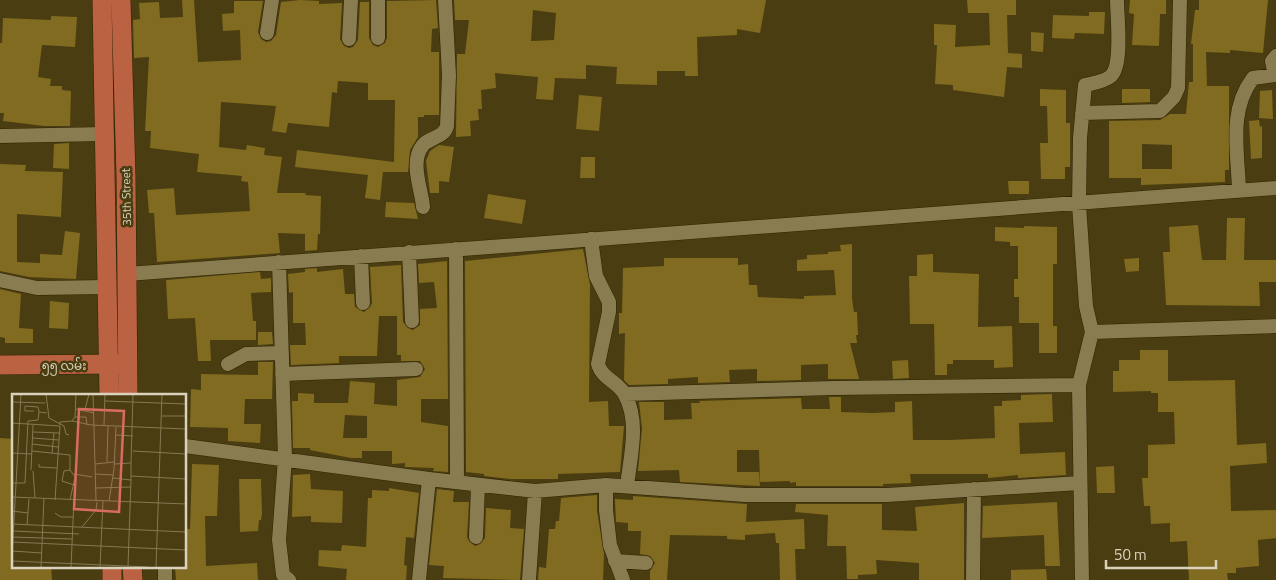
<svg xmlns="http://www.w3.org/2000/svg" width="1276" height="580" font-family="'Titillium Web','Noto Sans Myanmar',sans-serif">
<style>
.building{fill:#806b20;fill-rule:evenodd}
.lines{fill:none;stroke-linecap:round;stroke-linejoin:round}
.minor-casing{stroke:#2e2403;stroke-width:15}
.major-casing{stroke:#2e2403;stroke-width:20}
.minor{stroke:#8a7c51;stroke-width:14}
.major{stroke:#bb6242;stroke-width:19}
.labels{text-anchor:middle;dominant-baseline:central;stroke-width:5;stroke-linejoin:round;paint-order:stroke}
.street-label{font-size:12px;fill:#dad2bc;stroke:#4a3d11}
.inset-road{fill:none;stroke:#847955;stroke-width:1}
.view{fill:#d86c63;fill-opacity:0.15;stroke:#d86c63;stroke-width:2.5}
.inset-edge{fill:none;stroke:#dad2bc;stroke-width:2.5}
</style>
<rect width="100%" height="100%" fill="#4a3d11"/>
<!-- building -->
<path class="building" d="M182 0H194L198 62 241 60 240 30 223 31 222 14 234 13V1H263L258 32 261 39 266 42 271 41 276 35 281 2 300 0 319 1V4L342 3 340 39 344 46 349 48 353 47 358 40 360 2H369V38L373 45 378 47 385 43 387 38V1L436 0 438 28 432 29 431 52H439V115H424V117H418V137L410 150 408 172H383L380 200 365 198 368 175 295 167 297 150 394 162 395 100H368V83L338 81 337 93 332 92 329 127 288 123 286 133 272 131 276 106 221 102 219 147 246 150 247 145 265 148 264 155 282 157 277 193H306L305 195 321 196 320 234H318L317 250 305 251V234L278 233 280 253 157 262 154 213H149L147 190 174 188 176 215 250 211 248 182 241 181 242 176 197 172 199 154 150 148 151 131H145L149 57 134 58 133 20 140 19 139 3 159 2 160 18 183 17Z
M454 0H766L760 33 737 29V35L697 37 698 76H685V71H657V85L616 84 617 67 586 65V79L555 78 553 100 536 99 538 77 495 73 496 88 481 90 482 109H478L479 120 470 121 471 136 456 137 457 54H465L469 20H455ZM533 10 556 13 554 40 531 41Z
M967 0H1016V15H1007L1008 53 1022 54V68L1007 67 1004 97 953 90V85L935 84 937 45H934V24L956 25 955 47 990 45 989 13H968Z
M1130 0H1166V14H1160L1159 46 1132 45 1134 14 1129 13Z
M1199 0H1268L1263 53 1230 50V53L1206 52 1207 86H1229V170H1225V182L1141 185V178H1109V121L1160 120 1170 114H1186L1189 82H1193V44H1191L1195 10H1199ZM1142 144 1172 145V169H1142Z
M1089 12H1105L1104 34 1075 33 1074 39 1052 38 1053 15 1089 16Z
M51 16 77 17 75 47 42 45 38 77 51 79 50 86H62V90L71 91 70 126H44L3 121 4 113H0V43H2L3 18 51 20Z
M1031 32 1044 33 1043 52 1031 51Z
M1040 89 1066 90V123H1070V167H1065V179H1041L1040 143H1048L1047 106H1040Z
M1122 89H1150V102L1122 103Z
M1272 90 1273 119 1259 118 1260 91Z
M579 95 602 97 599 131 576 129Z
M1259 120 1260 127 1262 126V158L1251 159 1249 121Z
M69 143V169L53 168 54 144Z
M439 145 454 147 449 182 439 181V193H430L426 161 430 151Z
M581 157H595V178H580Z
M0 164 26 165 25 171 63 172 61 217 17 214V262L40 263V254L62 255 65 231 80 233 76 279 29 277 0 271Z
M1008 181H1029V194H1009Z
M488 194 526 200 522 224 484 218Z
M386 202 414 203 418 219 385 217Z
M1227 218H1245L1244 260H1276V282H1259L1260 306 1166 305 1163 252H1170L1169 227 1198 225 1202 260H1226Z
M1024 226 1057 227V264H1053V326H1057V353H1039V323H1019V297H1014V279H1018V246H1010V242L995 241V227L1024 228Z
M852 244V299L854 312H857L858 335H856L857 343H850L859 379H828V364L801 365V380L757 381V369L729 370 730 382 698 383V377L668 379V384L629 385 624 380 625 333 619 334V313H622L623 268 664 266V258H738V265L748 264 749 285H757L758 297 804 299V296L836 295 834 270 797 271V260L807 259V255L828 254V252L841 251 840 245Z
M583 249 590 285 589 402 608 401 609 426H624L620 472 558 474V479H511L484 476V474L466 472 465 261Z
M933 254V272L979 274 978 327 1012 326 1013 367 994 368V360H953V364H947V375H935L934 324H910L909 276H917V255Z
M1139 258V271L1126 272 1124 259Z
M447 261 448 399H421V422L448 426V472L433 471 434 468 408 467H405V463L392 464V451H362V458H351L310 450V448H293L292 401H298V393L314 394V403H348L350 381 375 383 374 404 397 406V380L420 377 425 369 420 361H401V355H397V316H379L377 356H339V363L291 365 290 345H306L305 323H293V292L289 293 288 274 305 272V269L317 268V272L343 269 345 294H354L355 307 364 312 370 307 372 303 370 267 401 265 403 322 408 328 413 330 420 325V309L437 308 434 282 419 283 418 264ZM345 415 367 416V438H343Z
M260 272 261 279 271 278V292L251 293 253 321H256V340H210L211 361H198L195 318 168 319 166 280Z
M0 289 21 294 19 328 33 329V343H5V338L0 337Z
M50 301 69 303 68 329 49 328Z
M258 332H272L273 344 258 345Z
M1140 350H1168V381L1235 380 1237 445 1266 443 1267 463 1230 466 1231 511 1276 510V538L1258 540 1259 566 1236 568V573H1227L1228 580H1189L1187 541 1170 542V523L1151 524 1150 506H1144L1142 478H1148V445L1175 444 1174 412H1158V393H1151V391L1113 392V371H1119V360H1140Z
M908 360 909 378 893 379 892 361Z
M273 362 272 399H245L244 424H261L260 443 228 441V428L190 427 191 389 201 390V374L258 375V362Z
M1052 394 1053 422 1019 423 1020 454 1065 452 1066 475 1018 478V475L988 478V474H910L911 483 883 484V486H796V482L790 483V481L760 482 759 450H737V472H759L760 486 680 482 679 470 638 471 642 428 639 402H664V420L692 419 691 403H700L699 401 801 398 802 409H830L829 397H841V412L873 413 895 412V402L912 401 913 440H950L995 438 994 406H1002V401L1021 400V395Z
M0 438 14 439V566H51L52 580H0Z
M192 464 219 465 217 516H205L206 566 257 563 258 580H176L175 566H185V529H190Z
M1114 466 1115 493H1097L1096 467Z
M310 474 311 489 343 491 342 523 311 522V516L292 517 293 475Z
M239 479H261L262 514 261 520H259L258 531 240 532Z
M389 488 419 493 414 538 406 537 404 565 407 566 406 580H346L347 569 318 566 319 550 341 551 342 545 366 547 368 498H372V490L389 491Z
M437 489 454 491 453 502H469L467 537 469 541 475 546 480 544 485 538 486 508 511 510 510 528 524 529 520 580 443 578 444 566 429 565Z
M597 495V511L604 554 603 580H538L539 567 546 568 549 529H555L556 521H559L561 498Z
M633 496 747 504 746 522 804 519 805 549H795L796 580H780L779 543H776L775 533 745 535V540L727 539V536L670 535 667 580H650V571L655 563 650 556 640 554 641 531H628V523L616 522 615 499 633 500Z
M1057 502 1060 566H1045L1044 535 982 538 983 506Z
M964 503V580H919V563L876 560 877 574 858 575V579H847L846 546H827L828 515 795 512 796 504H882V530L917 531 915 507Z
M1046 569 1047 580H1011V570Z"/>
<g class="lines">
<defs>
<path id="minor" d="M378 0V38
M267 33 272 0
M349 39 351 0
M1082 113 1160 111 1174 97 1178 88 1180 0
M0 136 104 134
M1239 191C1238 151 1228 111 1253 78L1275 75 1272 61 1276 56
M423 207C422 190 409 162 423 145 430 137 444 138 447 126L449 75 445 0
M591 239 596 276 609 302V312L598 364C602 379 619 382 625 395 640 422 630 458 627 486
M456 249 457 482
M409 252 412 321
M361 256 363 303
M279 262 285 458 279 540 283 575 289 580
M127 274C510 243 893 220 1276 188
M0 280 37 288 107 287
M1092 332 1276 326
M228 364 246 354 282 353
M282 374 416 369
M625 394 834 388 1079 385
M185 446 429 479 535 491 606 485 745 495H887L1080 483
M606 485V510L610 545 623 580
M476 537 478 485
M615 561 646 563
M165 566V580
M419 580 429 479
M529 580 535 491
M973 580 974 489
M1082 580 1079 385 1092 332 1086 306 1079 205 1080 138 1085 85C1093 83 1104 82 1111 76 1123 65 1117 16 1117 0"/>
<path id="major" d="M102 0 109 395
M121 0 126 177 128 395
M0 365 121 364
M112 566V580
M132 566 133 580"/>
</defs>
<!-- minor casing -->
<use href="#minor" class="minor-casing"/>
<!-- major casing -->
<use href="#major" class="major-casing"/>
<!-- minor -->
<use href="#minor" class="minor"/>
<!-- major -->
<use href="#major" class="major"/>
</g>
<g class="labels">
<!-- street labels -->
<g class="street-label">
<text transform="translate(126 197) rotate(-91)">35th Street</text>
<text x="64" y="365">၅၅ လမ်း</text>
</g>
</g>
<!-- overview -->
<g transform="translate(12 394)">
<rect width="174" height="174" fill="#4a3d11"/>
<path class="inset-road" d="M34 0 37 24 52 32 54 40 57 41M81 0 84 106M93 7 174 10M0 8 33 9M64 15 82 19M73 15 77 0M22 17H13V12L26 13 27 18 35 19M150 22H174M63 23 64 0M60 27 79 31 174 35M0 29 48 32M48 31V28L60 27 63 23H74L75 31M92 31 93 0M21 38 47 39M104 41 121 42M21 44 47 46M20 50 46 53M20 57 58 61V76L63 83 58 106M121 57 174 60M0 59 20 60M40 59 42 39M95 68 96 32M27 70V73L45 74M83 70 102 68M102 70 119 69 121 0M19 76 21 31M58 76 52 77 50 87 62 91M21 77 23 104M62 80 80 83M83 80 101 81M119 82 174 85M101 84 119 86V69M0 89H13L16 27 26 26 27 18M83 94 119 93M0 103 174 110M43 106 48 32M97 107 102 75 104 33M0 117 16 119M43 119 49 123H61M0 130 174 138M15 131 17 105M70 133 84 116 85 108M1 137 67 140M0 143 60 145M0 148 174 156M0 157 30 159M0 162 9 0M0 167 136 173M116 172 119 86M29 173 32 104M59 173 62 106M88 173 91 107M144 173 150 0"/>
<path class="view" d="M67 15 112 17 107 118 62 115Z"/>
<rect width="174" height="174" class="inset-edge"/>
</g>
<!-- scale -->
<path d="M1106 560v8h110v-8" fill="none" stroke="#dad2bc" stroke-width="2.5"/>
<text x="1114" y="560" font-size="15" fill="#dad2bc" stroke="#4a3d11" stroke-width="4" paint-order="stroke">50 m</text>
</svg>
